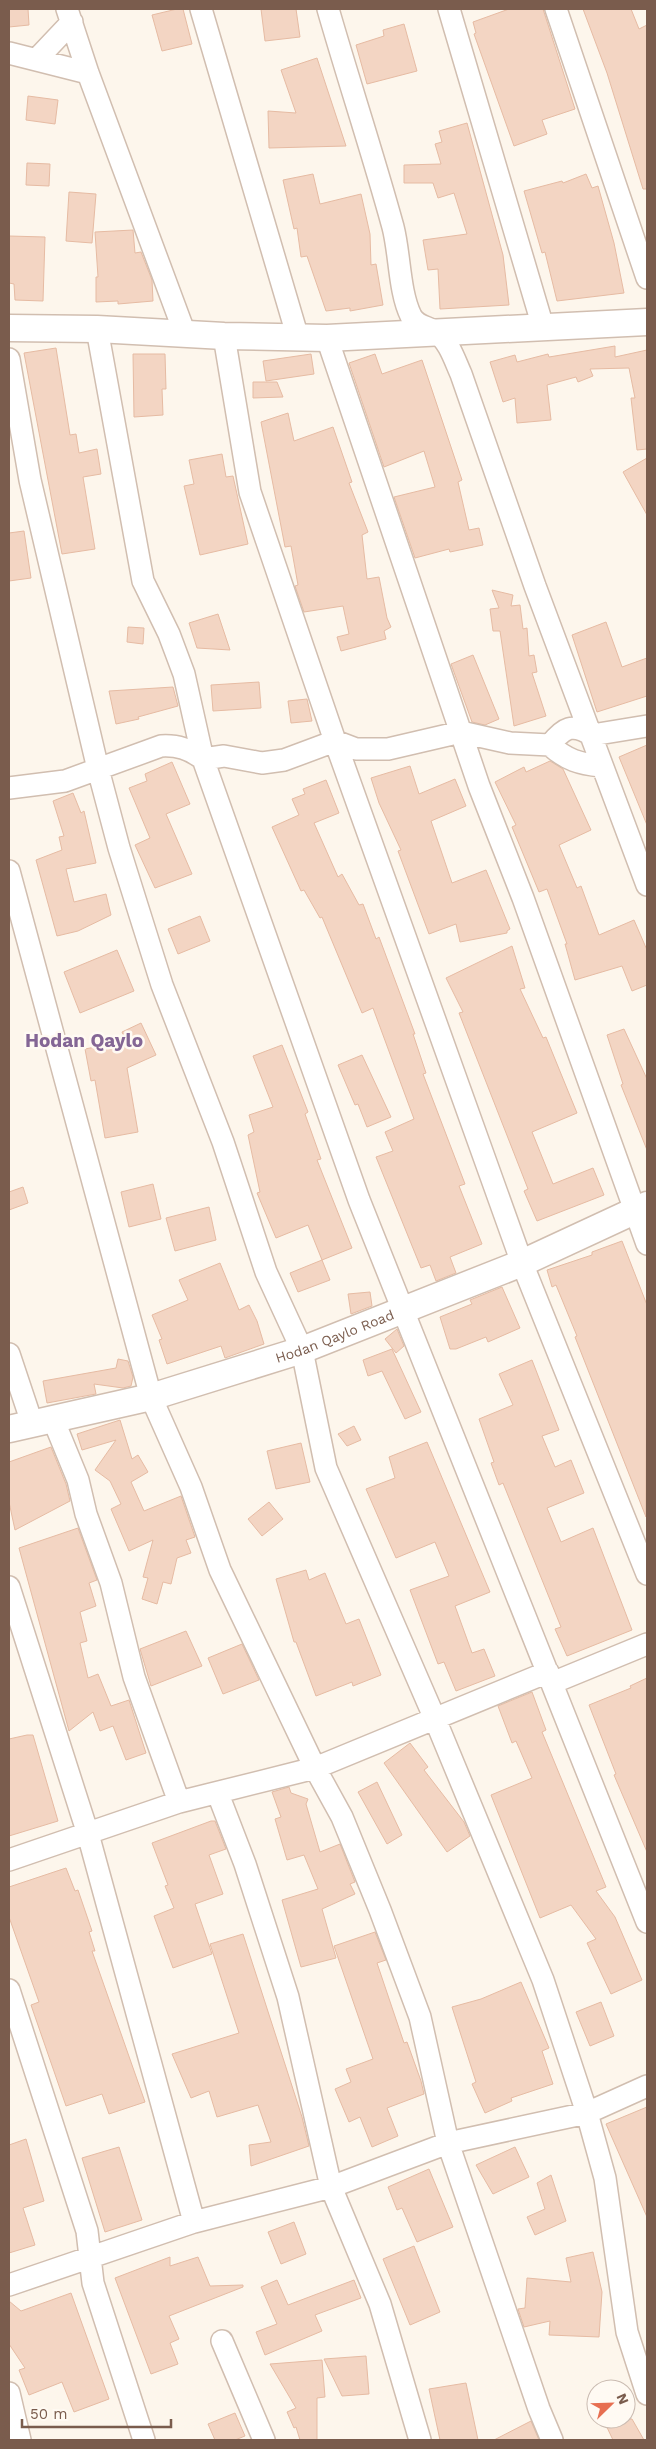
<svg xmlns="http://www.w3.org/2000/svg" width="656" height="2449" font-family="'Work Sans',sans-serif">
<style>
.building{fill:#f3d5c3;stroke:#e6bba3}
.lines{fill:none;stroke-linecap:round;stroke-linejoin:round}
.minor-casing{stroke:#d1beb0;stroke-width:24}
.tertiary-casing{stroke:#d1beb0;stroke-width:29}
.minor{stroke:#fff;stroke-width:21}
.tertiary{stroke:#fff;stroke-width:26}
.labels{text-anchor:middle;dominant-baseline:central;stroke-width:5;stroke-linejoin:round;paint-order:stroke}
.street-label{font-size:14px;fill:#7a5c4d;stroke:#fffaf3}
.district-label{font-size:19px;font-weight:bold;fill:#846695;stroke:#fffaf3}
</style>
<rect width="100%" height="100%" fill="#fdf6ec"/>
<!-- building -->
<path class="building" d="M9 9H28L29 25 9 27Z
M177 9H183L192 44 162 51 152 15Z
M261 9H296L300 37 265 41Z
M509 9H543L575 109 542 120 547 134 514 146 474 34 476 33 473 22Z
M583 9H631L639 29 647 25V189H643L607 73Z
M404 24 417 71 367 84 356 45 384 36 383 30Z
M317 58 346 146 269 148 268 111 296 113 281 70Z
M28 96 58 100 55 124 26 120Z
M467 123 503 255 509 305 440 309 438 269 428 270 423 240 467 234 454 193 438 198 433 183H404V165L441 164 435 144 442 142 439 131Z
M27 163 50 164 49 186 26 185Z
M313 174 320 204 361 194 370 234 371 265 376 264 383 305 350 311V308L326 311 307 256 301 257 297 228 294 229 283 180Z
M586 174 592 188 598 186 614 243 624 293 557 301 545 252 542 253 524 191 562 181 563 183Z
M69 192 96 194 92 243 66 241Z
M133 230 135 253 141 252 152 280 153 301 118 304V301L96 302V277H98L95 232Z
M9 236 45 237 43 301 15 300 14 284 9 283Z
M615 346V357L647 350V449L637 450 631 398H635L629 368 590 369 593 376 578 382 576 377 547 385 551 420 517 423 515 398 503 402 490 362 515 355 517 362 548 354 549 357Z
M56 348 70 435 76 434 79 453 97 449 101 474 83 477 95 549 62 554 24 353Z
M133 354H165L166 389H162L163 415 134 417Z
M311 354 314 374 266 381 263 361Z
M375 354 382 374 422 360 462 480 458 482 469 530 479 528 483 545 450 552 449 549 415 558 394 497 435 487 424 451 384 467 349 363Z
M253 382H277L283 397 253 398Z
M288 413 294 441 333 427 352 482 349 483 368 532 362 535 367 579 379 577 387 618 391 627 384 631 386 639 341 651 337 637 349 634 343 606 304 612 295 586 298 585 291 546 285 547 261 422Z
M222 454 226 477 233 476 248 544 200 555 184 486 194 484 189 460Z
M647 458V515L623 472Z
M24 531 31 578 9 581V533Z
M492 590 513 595 511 606 520 605 523 629 527 628 529 656 534 655 537 672 532 673 546 716 514 726 500 631H493L490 609 499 608Z
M218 614 230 650 197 648 189 623Z
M606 622 622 667 647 658V696L597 712 572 635Z
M128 627 144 628 143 644 127 642Z
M473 655 499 719 485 725 472 722 451 664Z
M259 682 261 708 213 711 211 685Z
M173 687 178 706 138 717 139 719 116 724 109 691Z
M307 699 312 721 291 723 288 701Z
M647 745V825L619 757Z
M550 761 563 769 591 830 559 845 577 888 581 886 599 935 634 920 647 950V985L632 991 622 966 575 980 565 944H567L547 889 539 892 512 827 516 825 495 782 524 767 526 772Z
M172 762 190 804 166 814 192 874 155 888 135 845 150 838 129 788 147 781 145 774Z
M410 766 419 794 455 779 466 806 431 821 452 883 486 870 510 929 507 931V933L460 942 456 924 429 934 398 851 401 850 379 803 371 778Z
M326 780 339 813 314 823 338 877 342 874 359 905 363 904 376 939 379 937 415 1034H413L426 1073 423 1074 465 1184 459 1186 482 1244 450 1257 456 1273 436 1281 430 1265 421 1268 376 1157 393 1151 385 1132 414 1119 373 1008 362 1013 322 917 320 918 304 890 301 891 272 827 299 815 292 799 305 794 303 789Z
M73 793 81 813 84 811 96 863 66 869 74 902 106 894 111 915 78 931 57 936 36 860 62 850 59 837 64 836 53 801Z
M200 916 210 941 178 954 168 929Z
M512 946 525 988 520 989 543 1038 546 1037 577 1113 532 1132 553 1184 593 1168 604 1195 537 1221 524 1191 528 1189 459 1013 463 1012 446 978Z
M117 950 134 991 80 1013 64 972Z
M141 1023 156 1055 127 1068 138 1132 105 1138 95 1080 91 1081 85 1049 126 1041 122 1032Z
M624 1029 647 1079V1150L621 1085 623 1084 607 1035Z
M282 1045 308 1112 305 1114 321 1159 317 1160 352 1248 322 1260 308 1225 276 1238 257 1193 260 1192 248 1135 254 1132 249 1115 273 1107 253 1056Z
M362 1055 391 1117 367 1127 358 1104 355 1105 338 1065Z
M153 1184 161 1219 129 1227 121 1192Z
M23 1187 28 1203 9 1210V1192Z
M209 1207 216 1240 175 1251 166 1218Z
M622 1241 647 1305 646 1517 575 1337 577 1336 556 1285 552 1287 547 1270 592 1255V1252Z
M322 1260 330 1280 298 1292 290 1273Z
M220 1263 239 1310 249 1305 257 1321 264 1344 225 1358 221 1346 167 1364 159 1340 162 1339 152 1315 188 1300 179 1280Z
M502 1287 520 1328 488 1342 486 1337 456 1349H450L440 1317 472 1304 470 1300Z
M370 1292 372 1306 351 1314 348 1294Z
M397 1329 404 1346 396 1353 385 1339Z
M392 1349 421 1412 405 1419 382 1371 368 1376 363 1360Z
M118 1359 128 1361 133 1377 131 1386 123 1388 94 1384 96 1394 47 1403 43 1381 116 1368Z
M532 1360 559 1430 542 1436 555 1467 571 1460 584 1493 547 1508 561 1542 593 1528 632 1630 567 1656 555 1629 561 1627 503 1483 499 1485 491 1463 494 1462 479 1419 513 1405 499 1374Z
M120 1420 132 1459 138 1455 148 1472 131 1482 144 1511 181 1496 195 1537 186 1540 191 1553 177 1558 171 1584 163 1582 157 1604 142 1599 148 1578 143 1577 153 1540 129 1551 111 1509 121 1504 110 1481 95 1470 116 1440 82 1450 77 1434Z
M354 1426 361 1440 347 1446 338 1434Z
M427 1442 490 1592 455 1606 472 1653 484 1649 495 1676 456 1691 444 1662 438 1664 410 1590 449 1576 435 1542 396 1558 366 1489 395 1478 389 1457Z
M301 1443 310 1482 276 1489 267 1451Z
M51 1447 66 1484 70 1501 15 1530 9 1502V1462Z
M269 1502 283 1519 262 1536 248 1519Z
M78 1528 97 1580 89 1583 96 1606 80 1612 87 1641 80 1643 88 1678 98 1674 111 1706 129 1700 146 1753 126 1760 113 1726 100 1731 93 1712 69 1731 19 1548Z
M306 1570 309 1580 325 1573 346 1624 359 1619 381 1675 353 1686 352 1682 316 1696 296 1642H294L276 1579Z
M186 1631 202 1666 151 1686 140 1649Z
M242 1644 259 1680 223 1694 208 1658Z
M647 1678V1852L614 1775 616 1774 589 1705 631 1688 630 1686Z
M532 1692 546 1730 542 1732 606 1887 596 1891 615 1917 642 1980 611 1994 587 1943 596 1939 571 1905 540 1918 491 1795 532 1778 516 1741 512 1743 498 1706Z
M27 1735H33L58 1821 9 1836V1739Z
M410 1743 428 1767 424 1770 464 1822 470 1836 447 1852 384 1763Z
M377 1782 402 1835 387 1844 358 1792Z
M289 1787 291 1793 308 1799 306 1804 320 1852 340 1844 355 1882 350 1884 355 1894 322 1909 336 1958 301 1967 282 1900 318 1889 304 1855 287 1860 275 1819 281 1817 272 1792Z
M211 1821H215L226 1849 209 1855 223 1894 195 1904 212 1954 173 1968 154 1916 174 1908 165 1886 168 1885 152 1843Z
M66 1868 75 1891 78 1890 92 1931 89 1932 95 1951H92L145 2102 109 2114 102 2094 66 2106 31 2005 39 2002 9 1917V1887Z
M375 1932 386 1960 377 1963 404 2043 407 2042 421 2081 424 2094 387 2108 398 2136 372 2147 360 2117 349 2122 335 2089 351 2082 346 2069 373 2059 334 1946Z
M243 1934 302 2117 309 2146 251 2166 249 2145 271 2142 258 2105 217 2117 209 2091 191 2098 172 2054 239 2033 210 1944Z
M521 1982 549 2048 542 2051 553 2084 511 2098 512 2101 485 2113 472 2084 476 2082 452 2007 481 1999Z
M601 2002 614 2036 590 2046 576 2012Z
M647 2107V2217L606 2124Z
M26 2139 44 2201 23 2208 35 2245 9 2253V2145Z
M119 2147 142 2220 105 2232 82 2158Z
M515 2147 529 2177 493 2194 476 2165Z
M429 2169 453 2227 417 2242 402 2208 397 2210 388 2187Z
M551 2175 566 2221 535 2235 527 2217 545 2209 537 2183Z
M294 2222 306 2254 281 2264 268 2232Z
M414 2246 440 2312 410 2325 383 2259Z
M593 2252 602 2292 599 2337 549 2335 550 2321 524 2327 518 2309 525 2308 527 2278 571 2282 566 2258Z
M170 2257V2266L198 2257 210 2286 243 2285V2287L169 2316 179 2339 170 2343 178 2364 151 2374 115 2278Z
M277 2280 288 2305 354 2280 361 2298 315 2315 322 2331 265 2355 256 2332 277 2324 261 2287Z
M71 2293 109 2399 74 2412 62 2382 29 2395 19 2370 25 2368 9 2344V2301L21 2311Z
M366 2356 369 2394 342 2396 324 2359Z
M322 2360 325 2397 317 2398V2440H300L296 2427 294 2428 287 2412 296 2408 270 2364Z
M466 2383 478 2440H440L429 2389Z
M235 2413 245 2436 235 2440H215L208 2424Z
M603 2419H632L644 2440H613Z
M531 2421 539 2440H494Z"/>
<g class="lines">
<defs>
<path id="minor" d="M67 9 88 73 185 334
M201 9 298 338
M328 9C349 82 373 154 393 227 400 254 399 292 411 316 417 327 427 326 436 332 449 341 455 361 461 374L535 586 647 885
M449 9 543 327
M556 9 647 278
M9 53 88 73
M37 59 72 22
M97 329 143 581 169 634 184 674 203 759 359 1200 647 1922
M224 336 250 492 335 741 522 1263 647 1574
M327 338 479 786 523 898 647 1244
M9 359 30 480 98 769 119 848 162 985 223 1142 266 1272 302 1350 326 1468 435 1719 543 1980 587 2113 605 2178 627 2332 647 2394
M550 745C566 760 580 764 601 766
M9 788 65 781 161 746C178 745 189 749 203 759L224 756 262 763 284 760 335 741 356 749H388L461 732 510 743 550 745C564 727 572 723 592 735L647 726
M9 871 151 1397 191 1487 220 1570 315 1768 342 1817 380 1910 420 2017 448 2143 539 2409 552 2440
M9 1354 32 1423
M53 1419 78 1480 86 1514 111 1583 134 1677 179 1802
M9 1587 88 1834 194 2222
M552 1683 647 1644
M218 1794 245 1864 288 1997 331 2187 380 2304 420 2440
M9 1860 179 1802 315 1768 548 1672
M9 1990 87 2231 93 2283 144 2440
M9 2285 194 2222 331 2187 448 2143 587 2113 647 2086
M222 2341 264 2440
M9 2393 20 2440"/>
<g id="tertiary">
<path d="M9 328 97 329 224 336 327 338 647 322"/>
<path id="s1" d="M9 1429 151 1397 302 1350 522 1263 647 1205"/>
</g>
</defs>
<!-- minor casing -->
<use href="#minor" class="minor-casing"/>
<!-- tertiary casing -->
<use href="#tertiary" class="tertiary-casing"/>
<!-- minor -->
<use href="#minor" class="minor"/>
<!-- tertiary -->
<use href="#tertiary" class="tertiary"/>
</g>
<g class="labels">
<!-- street labels -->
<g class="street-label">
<text stroke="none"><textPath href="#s1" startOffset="339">Hodan Qaylo Road</textPath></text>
</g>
<!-- district labels -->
<g class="district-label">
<text x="84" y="1040">Hodan Qaylo</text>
</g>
</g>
<!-- border -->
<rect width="656" height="2449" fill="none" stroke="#7a5c4d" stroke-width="20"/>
<!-- north arrow -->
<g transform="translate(611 2404) rotate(67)"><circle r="24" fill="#fffaf3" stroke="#cabbb1"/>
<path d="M0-4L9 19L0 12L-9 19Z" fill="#e76f51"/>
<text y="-8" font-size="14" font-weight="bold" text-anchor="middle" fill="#7a5c4d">N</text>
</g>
<!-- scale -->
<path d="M22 2419v8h149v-8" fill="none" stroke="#7a5c4d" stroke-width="2.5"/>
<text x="30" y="2419" font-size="15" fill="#7a5c4d" stroke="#fffaf3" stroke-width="4" paint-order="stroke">50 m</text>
</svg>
